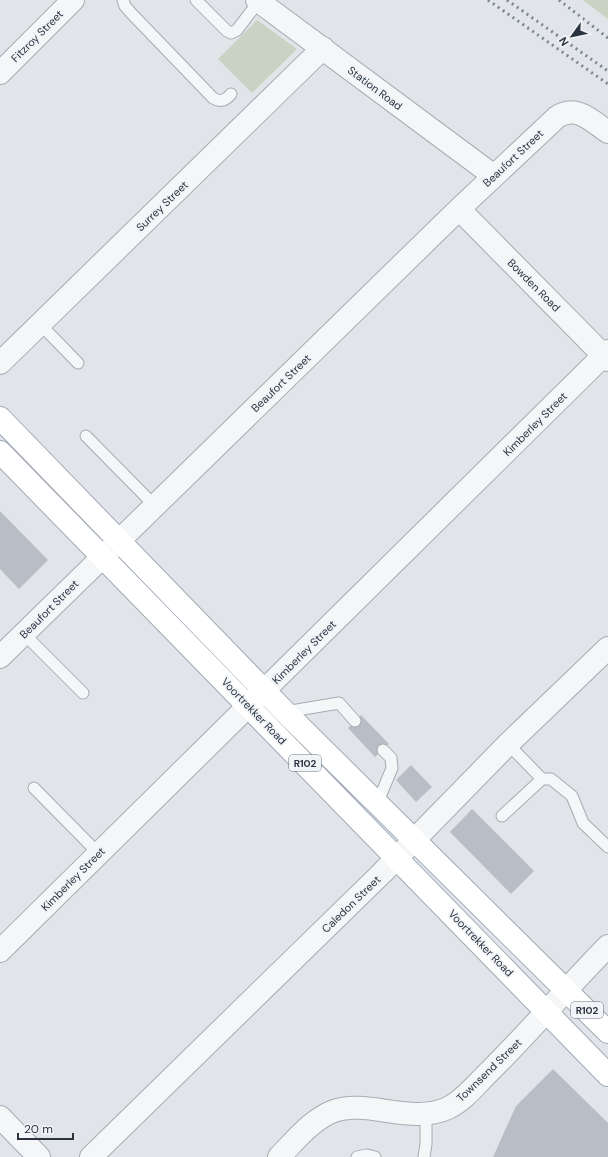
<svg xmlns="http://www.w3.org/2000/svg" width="608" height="1157" font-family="'DM Sans',sans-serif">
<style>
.green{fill:#c8d3c3}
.building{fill:#b9bec6}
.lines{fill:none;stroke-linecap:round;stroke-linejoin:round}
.lane-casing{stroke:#a6acb3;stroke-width:13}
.street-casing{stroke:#a6acb3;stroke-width:24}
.primary-casing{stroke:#a1aab5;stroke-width:24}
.lane{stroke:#f4f6f8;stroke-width:11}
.street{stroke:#f4f6f8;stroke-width:22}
.primary{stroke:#fff;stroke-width:22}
.rail{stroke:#7b8593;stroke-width:3;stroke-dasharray:2 4;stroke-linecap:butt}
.labels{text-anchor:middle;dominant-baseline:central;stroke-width:3.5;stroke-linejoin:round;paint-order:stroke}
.shield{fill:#f1f4f7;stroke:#666e78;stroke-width:1}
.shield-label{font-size:10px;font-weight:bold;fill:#2a3441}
.street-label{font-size:11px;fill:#2a3441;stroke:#f1f4f7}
</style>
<rect width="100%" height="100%" fill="#e1e5e9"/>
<!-- green -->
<path class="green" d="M583 0H608V19Z
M257 20 297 49 252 93 218 59Z"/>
<!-- building -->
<path class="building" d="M0 511 48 560 19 589 0 569Z
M361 715 389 744 375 757 348 728Z
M411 765 432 787 416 802 396 780Z
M472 809 534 871 511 894 450 832Z
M553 1069 608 1123V1157H493L516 1106Z"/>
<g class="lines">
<defs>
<path id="lane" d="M123 0 125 6 132 14 213 98C221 103 226 100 231 94
M196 0 227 31 231 33 237 30 259 1
M40 324 78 363
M86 436 155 506
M24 634 83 693
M285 712 339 703 355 721
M542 779H551L572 796 583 823 608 847
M34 788 99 854
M377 804 392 768 391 758 383 750
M502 816 542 779 508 744
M357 1157 367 1155 375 1157
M424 1157 426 1144V1113"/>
<path id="street" d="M257 0 494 176
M0 73 73 0
M459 209 608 360
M0 363 323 48
M0 657 459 209 557 117C576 104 592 121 608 132
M0 951 608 351
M0 1117 39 1157
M91 1157 382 873 508 744 608 648
M279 1157C295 1141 312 1119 334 1111 367 1099 412 1125 448 1108 465 1100 478 1082 491 1070 531 1030 568 987 608 946"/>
<path id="primary" d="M0 418 285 712 608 1032
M0 452 608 1075"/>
</defs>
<!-- lane casing -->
<use href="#lane" class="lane-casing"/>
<!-- street casing -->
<use href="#street" class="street-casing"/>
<!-- primary casing -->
<use href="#primary" class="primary-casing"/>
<!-- lane -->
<use href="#lane" class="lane"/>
<!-- street -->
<use href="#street" class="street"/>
<!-- primary -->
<use href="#primary" class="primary"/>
<!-- rail -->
<path class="rail" d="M488 0 608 84
M507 0 608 71
M559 0 608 38"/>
</g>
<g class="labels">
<!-- shield labels -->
<g class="shield">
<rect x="289" y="755" width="32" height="16" rx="3"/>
<rect x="571" y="1002" width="32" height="16" rx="3"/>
</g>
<g class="shield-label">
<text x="305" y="763">R102</text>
<text x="587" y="1010">R102</text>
</g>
<!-- street labels -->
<g class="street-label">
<text transform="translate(37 36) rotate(-45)">Fitzroy Street</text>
<text transform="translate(375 88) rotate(37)">Station Road</text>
<text transform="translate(513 158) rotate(-43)">Beaufort Street</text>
<text transform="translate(162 206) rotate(-44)">Surrey Street</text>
<text transform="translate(534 285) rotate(45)">Bowden Road</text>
<text transform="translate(281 383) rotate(-44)">Beaufort Street</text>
<text transform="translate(535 424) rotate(-45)">Kimberley Street</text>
<text transform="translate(49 609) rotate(-45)">Beaufort Street</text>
<text transform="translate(304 652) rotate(-45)">Kimberley Street</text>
<text transform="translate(254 711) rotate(46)">Voortrekker Road</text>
<text transform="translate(73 879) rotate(-45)">Kimberley Street</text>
<text transform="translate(351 904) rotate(-44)">Caledon Street</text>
<text transform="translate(481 943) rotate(46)">Voortrekker Road</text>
<text transform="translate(489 1070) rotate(-44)">Townsend Street</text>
</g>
</g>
<!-- north arrow -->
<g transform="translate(572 36) rotate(237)" stroke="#f1f4f7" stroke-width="3" paint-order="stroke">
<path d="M0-3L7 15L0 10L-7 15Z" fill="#2a3441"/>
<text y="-6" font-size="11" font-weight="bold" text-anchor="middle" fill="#2a3441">N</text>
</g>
<!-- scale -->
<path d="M18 1133v6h55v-6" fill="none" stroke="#2a3441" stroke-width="2"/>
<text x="24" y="1133" font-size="12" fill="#2a3441" stroke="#f1f4f7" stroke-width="3" paint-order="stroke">20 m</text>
</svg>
